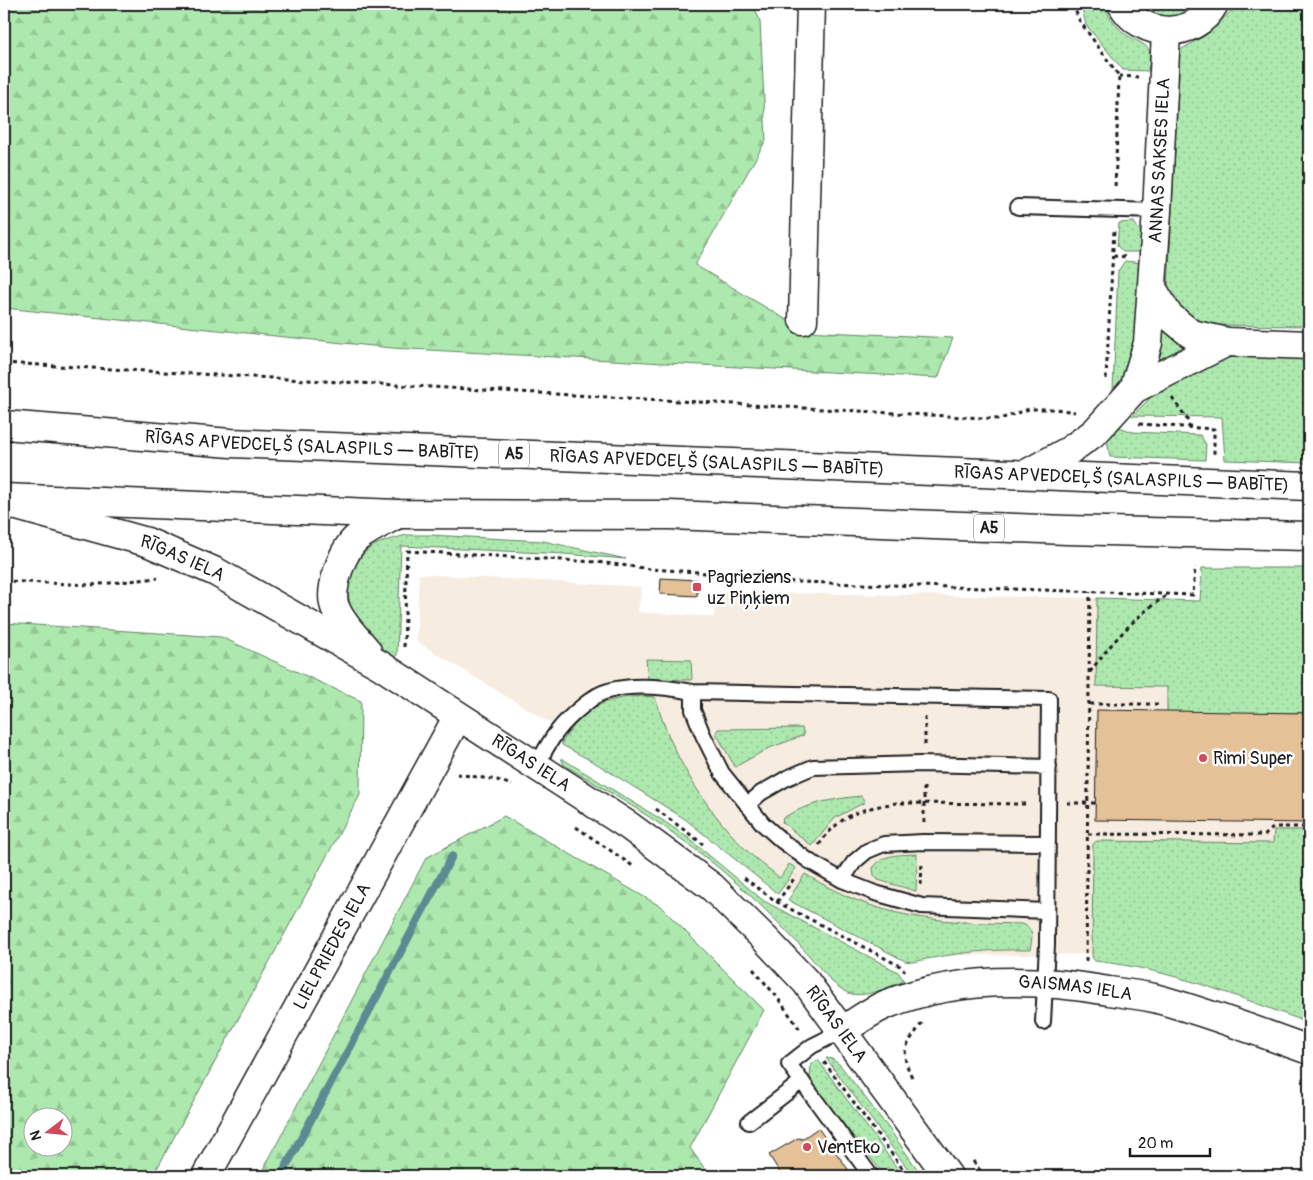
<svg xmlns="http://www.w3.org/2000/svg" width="1313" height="1180" font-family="Pangolin,sans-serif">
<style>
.built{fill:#f7ece0}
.grass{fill:url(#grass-dots);stroke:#648265}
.forest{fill:url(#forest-firs);stroke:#648265;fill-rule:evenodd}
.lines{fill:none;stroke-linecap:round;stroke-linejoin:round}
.stream{stroke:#5b8a93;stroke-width:8}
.building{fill:#e4c196;stroke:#1c1c1c}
.lane-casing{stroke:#1c1c1c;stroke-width:18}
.street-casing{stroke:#1c1c1c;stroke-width:31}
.secondary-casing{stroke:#1c1c1c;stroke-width:31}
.highway-casing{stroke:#1c1c1c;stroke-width:31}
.path{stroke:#1c1c1c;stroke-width:3;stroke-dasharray:4 4;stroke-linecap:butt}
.lane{stroke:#fff;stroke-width:14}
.street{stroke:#fff;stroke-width:28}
.secondary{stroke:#fff;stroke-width:28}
.highway{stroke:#fff;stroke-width:28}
.poi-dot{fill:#d1495b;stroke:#fff;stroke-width:2}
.labels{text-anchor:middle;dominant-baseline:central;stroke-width:5;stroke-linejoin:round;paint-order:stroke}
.shield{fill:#fff;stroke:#606060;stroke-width:1}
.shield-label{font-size:16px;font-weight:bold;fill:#1c1c1c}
.street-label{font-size:18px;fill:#1c1c1c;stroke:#fff}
.poi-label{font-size:18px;fill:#1c1c1c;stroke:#fff;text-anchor:start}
</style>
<defs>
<pattern id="grass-dots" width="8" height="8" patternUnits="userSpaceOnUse" patternTransform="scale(1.25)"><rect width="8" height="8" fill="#ade9ae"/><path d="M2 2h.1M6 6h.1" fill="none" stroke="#94c795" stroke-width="1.8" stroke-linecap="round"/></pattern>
<pattern id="forest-firs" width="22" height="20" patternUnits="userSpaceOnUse" patternTransform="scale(1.25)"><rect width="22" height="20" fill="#ade9ae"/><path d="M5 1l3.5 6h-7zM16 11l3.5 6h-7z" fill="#94c795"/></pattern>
</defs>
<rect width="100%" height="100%" fill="#fff"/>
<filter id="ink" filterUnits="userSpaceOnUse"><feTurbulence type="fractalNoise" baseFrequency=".02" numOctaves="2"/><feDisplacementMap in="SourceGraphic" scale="10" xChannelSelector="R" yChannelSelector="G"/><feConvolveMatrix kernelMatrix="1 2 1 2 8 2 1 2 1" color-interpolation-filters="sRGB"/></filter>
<g filter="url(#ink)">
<!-- built -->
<path class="built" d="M419 574 642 587 638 612 714 617V592L1097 598 1309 605V1012L1097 954 911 956 804 902 745 861 676 800 416 641Z"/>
<!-- grass -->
<path class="grass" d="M1081 4H1103C1108 15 1115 25 1124 33 1143 47 1155 41 1148 71L1123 70 1086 25Z
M1136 4H1196C1181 24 1152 19 1136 4Z
M1234 8 1309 9V326L1204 325 1183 311 1168 290 1180 50 1206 35Z
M1134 222 1141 233 1140 252H1124L1117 246 1119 223Z
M1125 261 1143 263 1136 352 1124 375 1113 390 1118 271Z
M1165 326 1196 342 1157 368 1151 364 1159 329Z
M1266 354 1309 356V463L1225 460 1222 417 1132 416 1156 392 1186 374 1227 358Z
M1119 427 1133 432 1200 435 1206 444 1205 460 1110 457 1107 440Z
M406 535H430L543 541 626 559 564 554 401 546 397 655 395 660C382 650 367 639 359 625 346 605 344 579 359 560 362 556 365 551 369 549 380 541 393 539 406 535Z
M1202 568H1309V713L1167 712V687L1096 686 1097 598 1200 601Z
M646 659 691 660 692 680 648 679Z
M644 696 655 697C671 754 703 806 744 848 755 859 768 868 780 878L789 864 796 868 778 894 685 819 597 764 562 745V742C586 707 602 698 644 696Z
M802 728 804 735 767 749 735 767 716 733 718 729Z
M561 758 662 820 687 837 764 901 898 972 904 981C889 987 864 999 848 993 842 990 836 985 831 981 785 926 735 877 677 836 641 810 602 788 564 765Z
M861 796 865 802 835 818 812 846 782 822 783 818C807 803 833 799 861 796Z
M1274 830H1309V1023C1239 997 1170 969 1095 961L1092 957 1093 844 1097 841 1273 843Z
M917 854 916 891 878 880 874 875 873 868C883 853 901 855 917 854Z
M805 874C879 920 938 922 1022 924 1035 928 1032 939 1030 950 989 949 953 953 913 962L905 961 788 900Z
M826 1058 832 1059 840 1065 890 1130 922 1176H913Z
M818 1060 903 1176H885L814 1087 810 1077 811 1065Z"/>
<!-- forest -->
<path class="forest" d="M4 4H753L760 21 766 140 695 265 805 331 953 338 938 378 392 348 4 308Z
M4 623 221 637 361 701 360 795 153 1176H4ZM32 1118H62V1148H32Z
M504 816 660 906 764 1010 690 1148 710 1176H260L426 858Z"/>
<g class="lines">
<!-- stream -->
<path class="stream" d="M281 1176 452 856"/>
</g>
<!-- building -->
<path class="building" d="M661 578 698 580 697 596 660 594Z
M1097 710 1309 713V823L1095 820Z
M818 1128 853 1176H782L769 1155 798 1138 802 1139Z"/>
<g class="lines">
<defs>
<path id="lane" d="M1018 207 1157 211
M693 692V710L703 735 722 773 763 824 782 841 809 861 842 880 875 893 922 906 1047 911
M537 765C551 738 560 724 584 705 591 699 599 693 608 691 634 683 666 687 693 692L1049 699 1047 945 1043 1022
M747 805 761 793 787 778 813 767 920 764 1049 767
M842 880 854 862 867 851 884 844 923 842 1047 843
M842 1031 812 1046 789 1064 871 1176
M749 1122 802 1081"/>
<g id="street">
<path d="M1122 4C1141 39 1195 40 1214 4"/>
<path d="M1152 288 1168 315 1191 334 1227 342 1309 345"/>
<path d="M803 320 811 4"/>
<path id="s1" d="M1134 389 1148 343 1157 211 1166 32"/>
<path d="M1026 474 1070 450 1095 432 1134 389 1227 342"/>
<path id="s2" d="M842 1031C856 1022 872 1010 887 1004 958 976 1036 978 1109 991 1124 993 1139 995 1154 998 1207 1012 1258 1032 1309 1050"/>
<path id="s3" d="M206 1176 458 716"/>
</g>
<g id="secondary">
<path id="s4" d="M10 504 147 542 216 572 380 665 629 826 712 887 764 938 806 982 948 1176"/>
<path d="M367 651C356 637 341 624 335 607 328 590 343 548 358 537 370 528 385 521 398 514"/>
</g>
<g id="highway">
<path id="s5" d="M4 425 231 443 1309 486"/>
<path d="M4 498 398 514 669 515 1067 530 1309 536"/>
</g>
</defs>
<!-- lane casing -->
<use href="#lane" class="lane-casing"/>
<!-- street casing -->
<use href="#street" class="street-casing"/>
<!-- secondary casing -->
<use href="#secondary" class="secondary-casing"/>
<!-- highway casing -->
<use href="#highway" class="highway-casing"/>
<!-- path -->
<path class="path" d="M1073 4 1079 20 1119 76 1115 189
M1119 76 1138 77
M1113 256 1127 257
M4 363 1000 419 1029 409H1055L1075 412
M1106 379 1114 230
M1172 398 1186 417 1190 427
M1139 424 1214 429V455
M4 581 91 585 158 578
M404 647 407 551 597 562 651 569 700 572 739 580 1193 595 1195 567
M1090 672C1110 644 1139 612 1169 594
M1090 704H1159
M925 745V716
M457 774 497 780 512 785
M1067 803H1095
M656 809 703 844
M924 823V784
M576 827 633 866
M1088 834 1265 835 1274 827H1309
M819 845C839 815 862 808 897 803L1028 804
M744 878 777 902 900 966 905 971
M921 885 922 861
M777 902 796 876
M1086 961 1090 592
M753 969 777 997 801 1031
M824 1062 908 1176
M912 1077C897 1048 909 1044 923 1021
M973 1161 984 1176"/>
<!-- lane -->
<use href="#lane" class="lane"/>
<!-- street -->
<use href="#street" class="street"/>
<!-- secondary -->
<use href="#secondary" class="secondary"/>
<!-- highway -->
<use href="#highway" class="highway"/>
</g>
</g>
<!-- markers -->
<g class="poi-dot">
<rect x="692" y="582" width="10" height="10" rx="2.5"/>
<circle cx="1203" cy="758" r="5"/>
<circle cx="807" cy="1147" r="5"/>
</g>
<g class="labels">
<!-- shield labels -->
<g class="shield">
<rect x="499" y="440.5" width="30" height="27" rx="4"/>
<rect x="974" y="514.5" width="30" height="27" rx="4"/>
</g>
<g class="shield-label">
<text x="514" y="454">A5</text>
<text x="989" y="528">A5</text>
</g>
<!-- street labels -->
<g class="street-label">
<text stroke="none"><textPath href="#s1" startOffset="231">ANNAS SAKSES IELA</textPath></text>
<text stroke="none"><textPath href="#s5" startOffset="309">RĪGAS APVEDCEĻŠ (SALASPILS — BABĪTE)</textPath></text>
<text stroke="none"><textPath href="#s5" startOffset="714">RĪGAS APVEDCEĻŠ (SALASPILS — BABĪTE)</textPath></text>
<text stroke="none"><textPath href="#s5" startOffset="1119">RĪGAS APVEDCEĻŠ (SALASPILS — BABĪTE)</textPath></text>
<text stroke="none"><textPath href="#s4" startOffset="181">RĪGAS IELA</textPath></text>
<text stroke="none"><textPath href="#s4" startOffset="586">RĪGAS IELA</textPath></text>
<text stroke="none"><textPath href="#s3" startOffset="262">LIELPRIEDES IELA</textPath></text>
<text stroke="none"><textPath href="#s2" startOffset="244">GAISMAS IELA</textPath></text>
<text stroke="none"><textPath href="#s4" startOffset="991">RĪGAS IELA</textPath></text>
</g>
<!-- poi labels -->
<g class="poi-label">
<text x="707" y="577">Pagrieziens<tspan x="707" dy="21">uz Piņķiem</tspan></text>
<text x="1213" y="758">Rimi Super</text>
<text x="817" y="1147">VentEko</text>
</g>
</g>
<!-- margin -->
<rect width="1313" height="1180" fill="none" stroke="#fff" stroke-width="20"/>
<rect x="10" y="10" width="1293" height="1160" fill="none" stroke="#1c1c1c" stroke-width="2" filter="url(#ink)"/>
<!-- north arrow -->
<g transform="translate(48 1132) rotate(254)"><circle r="24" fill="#ffffff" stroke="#a4a4a4"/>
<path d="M0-4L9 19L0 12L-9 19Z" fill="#d1495b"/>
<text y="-8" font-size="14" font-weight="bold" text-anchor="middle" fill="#1c1c1c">N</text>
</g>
<!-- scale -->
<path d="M1130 1148v8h80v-8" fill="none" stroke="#1c1c1c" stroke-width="2.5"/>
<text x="1138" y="1148" font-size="15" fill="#1c1c1c" stroke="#ffffff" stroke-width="4" paint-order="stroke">20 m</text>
</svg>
